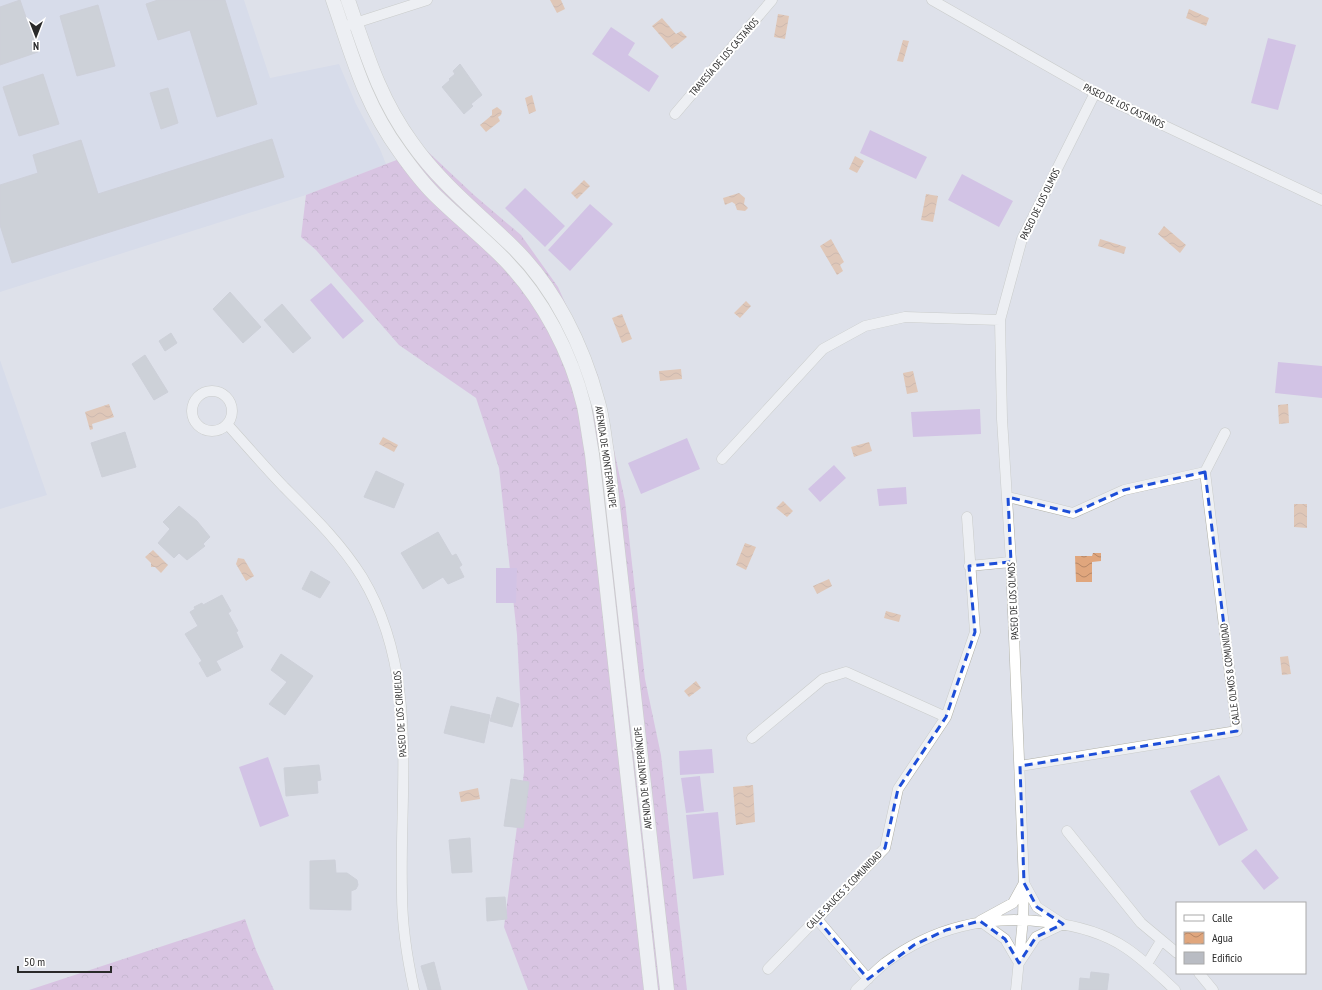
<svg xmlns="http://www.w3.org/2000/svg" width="1322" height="990" font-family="'PT Sans Narrow',sans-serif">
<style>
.education{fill:#cfd4ea}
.forest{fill:url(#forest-crowns)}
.pitch{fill:#c49ee0}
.water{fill:url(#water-waves)}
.building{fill:#b9bcc3;stroke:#b8bac5}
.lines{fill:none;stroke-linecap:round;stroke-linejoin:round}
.street-casing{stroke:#b1b1a7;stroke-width:11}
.secondary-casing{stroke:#b1b1a7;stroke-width:15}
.street{stroke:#fff;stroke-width:10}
.secondary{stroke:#fff;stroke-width:14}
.marked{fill:none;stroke:#1d4ed8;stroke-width:3;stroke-dasharray:8 5;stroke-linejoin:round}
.labels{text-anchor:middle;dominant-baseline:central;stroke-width:4;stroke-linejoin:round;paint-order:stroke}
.street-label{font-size:10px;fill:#2a2a2a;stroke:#fff}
</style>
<defs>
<pattern id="forest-crowns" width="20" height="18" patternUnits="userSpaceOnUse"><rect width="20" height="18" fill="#d0a1da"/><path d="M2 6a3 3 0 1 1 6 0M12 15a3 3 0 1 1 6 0" fill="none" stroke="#a983b1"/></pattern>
<pattern id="water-waves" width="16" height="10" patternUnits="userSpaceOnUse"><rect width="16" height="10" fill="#e0a67d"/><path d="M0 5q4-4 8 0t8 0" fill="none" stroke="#b68767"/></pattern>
</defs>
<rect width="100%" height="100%" fill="#dee1ea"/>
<!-- education -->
<path class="education" d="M0 0H244L270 78 339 64 356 104 380 149 386 164 306 195 0 292Z
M0 360 47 495 0 509Z"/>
<!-- forest -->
<path class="forest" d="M425 149 474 195 521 235 558 287 598 376 625 501 645 679 661 755 687 990H528L504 927 524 772 517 635 499 468 476 398 399 345 316 250 301 237 306 195Z
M245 919 256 950 274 990H29Z"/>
<!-- pitch -->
<path class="pitch" d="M611 27 635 43 628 55 659 76 649 92 592 54Z
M1268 38 1296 45 1278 110 1251 103Z
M870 130 927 157 916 179 860 153Z
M962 174 1013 201 999 227 948 200Z
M525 188 565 226 545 247 505 208Z
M590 204 613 224 570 271 548 250Z
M331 283 364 321 343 339 310 300Z
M1278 362 1322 366V398L1275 393Z
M980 409 981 434 913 437 911 412Z
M687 438 700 469 641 494 628 463Z
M834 465 846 478 820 502 808 489Z
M906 487 907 504 879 506 877 489Z
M496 568H517L516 603H496Z
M712 749 714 773 680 775 679 751Z
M268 757 289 816 260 827 239 767Z
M1219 775 1248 830 1219 846 1190 791Z
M700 776 704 811 686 813 681 778Z
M718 812 724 875 693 879 686 815Z
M1256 849 1279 878 1264 890 1241 861Z"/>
<!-- water -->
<path class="water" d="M550 0H561L565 9 557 13Z
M1189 9 1209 18 1206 26 1186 18Z
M778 14 789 16 785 39 774 37Z
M662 18 676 34 681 31 687 37 672 49 652 26Z
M903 40 909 41 903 62 897 61Z
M532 95 536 111 529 114 525 98Z
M497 107 502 111 501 115 498 117 500 121 486 132 480 125 492 115V110Z
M855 156 864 161 857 173 849 169Z
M584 180 590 186 577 199 571 193Z
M739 193 745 198 744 204 748 208 745 211 737 210 735 204 732 202 725 205 723 198Z
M926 194 938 196 933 222 921 220Z
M1164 226 1186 245 1180 253 1158 234Z
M831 239 844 262 840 265 843 271 837 275 820 246Z
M1100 239 1126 247 1124 254 1098 246Z
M746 301 751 306 740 318 734 313Z
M622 314 632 339 622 343 612 318Z
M681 369 682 379 660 381 659 371Z
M913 371 918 392 907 394 903 373Z
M109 404 114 417 92 424 93 429 90 430 85 412Z
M1288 404 1289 423 1279 424 1278 405Z
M383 437 398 445 394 452 379 444Z
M869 442 872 451 854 457 851 447Z
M783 501 793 511 787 517 776 508Z
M1294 504H1307V528L1294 527Z
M745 543 756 547 746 570 736 565Z
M153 550 168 565 161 573 155 567H151V563L145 557Z
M1093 553H1101V561L1092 562V582H1076L1075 556H1092Z
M238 558 244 559 254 576 246 581 236 564Z
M829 579 832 586 817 594 813 586Z
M886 611 901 615 899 622 884 618Z
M1288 656 1291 674 1282 675 1280 657Z
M696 681 701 688 689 697 684 691Z
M753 785 755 822 736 825 733 787Z
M478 788 480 799 461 802 459 792Z"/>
<!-- building -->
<path class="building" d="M20 0 38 52 0 65V7Z
M158 0H225L257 104 217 117 190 30 158 40 146 4Z
M98 5 115 66 77 76 60 16Z
M460 64 482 95 471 104 473 106 464 114 442 87 450 80 449 79 455 74 453 71Z
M43 74 59 124 19 136 3 87Z
M168 88 178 123 161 129 150 93Z
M272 139 284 177 12 263 0 225V185L38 173 33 155 81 140 98 194Z
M230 292 261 327 243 343 213 309Z
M282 304 311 338 293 353 264 320Z
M171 333 177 343 165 351 159 341Z
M145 355 168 392 154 400 132 364Z
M125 432 136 467 102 477 91 443Z
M376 471 404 484 394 508 364 497Z
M179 506 197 521 210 537 203 544 205 546 187 560 179 553 174 558 158 543 170 529 163 522Z
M438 532 452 556 456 554 462 565 459 567 464 577 448 584 443 577 423 589 401 553Z
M311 571 330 582 320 598 302 589Z
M222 595 231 611 228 613 238 631 236 632 243 647 216 661 221 670 207 677 199 663 202 661 185 634 198 626 190 612 195 609 194 607 202 603 203 605Z
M281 654 313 676 285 715 269 704 287 682 271 670Z
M497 697 519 704 512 727 490 721Z
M451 706 490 715 484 743 444 733Z
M319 765 321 780 317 781 318 793 286 796 284 768Z
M511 779 529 782 523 828 504 826Z
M470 838 472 872 452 873 449 840Z
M335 860 336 873H347L357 880 358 885 356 889 351 891V910L310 909V861Z
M505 897 507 919 487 921 486 898Z
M434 962 441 990H428L421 966Z
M1091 972 1109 974 1107 990H1079L1080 978 1090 979Z"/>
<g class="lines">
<defs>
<path id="street" d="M932 0 1095 93 1322 200
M349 25 427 0
M675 114 772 0
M192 411a20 20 0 1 1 40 0a20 20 0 1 1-40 0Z
M227 424C246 445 264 466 284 487 312 515 341 543 362 577 420 673 399 787 402 893 402 926 407 958 414 990
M722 459 823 349 865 326 905 317 1000 320
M1008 497 1073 513 1124 490 1205 472 1225 433
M969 566 1011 562
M752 738 823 679 846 672 946 717
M1020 766 1237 731 1205 472
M1067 831 1141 923 1177 953
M1024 883 1037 907 1063 924 1036 937 1019 963 1005 939 980 921 1013 903Z
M817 919 868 979
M1147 964 1161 941
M768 969 885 848 898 789 946 717 975 632 967 517
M1199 973 1213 990
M856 990C866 981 875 971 885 963 934 927 986 915 1046 922 1073 925 1104 933 1126 948 1144 960 1159 975 1175 990
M1016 990 1023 919 1024 883 1011 562 1002 419 1000 320 1022 239 1095 93"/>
<path id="secondary" d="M333 0C352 55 364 103 400 152 410 166 422 182 434 194 457 217 483 237 505 260 543 299 571 353 584 406 587 421 589 438 592 454L651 990
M348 0C366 52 379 98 412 143 440 183 478 213 513 247 555 288 583 346 598 402 603 418 604 436 607 453L667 990"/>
</defs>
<!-- street casing -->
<use href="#street" class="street-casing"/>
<!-- secondary casing -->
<use href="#secondary" class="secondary-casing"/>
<!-- street -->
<use href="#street" class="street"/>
<!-- secondary -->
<use href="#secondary" class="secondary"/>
</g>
<!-- marked area -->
<path d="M0 0H1322V990H0ZM1205 472 1237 731 1020 766 1024 883 1037 907 1063 924 1036 937 1019 963 1005 939 980 921 946 930 914 945 868 979 817 919 885 848 898 789 946 717 975 632 969 566 1011 562 1008 497 1073 513 1124 490Z" fill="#dee1ea" fill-opacity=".55" fill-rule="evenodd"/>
<path class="marked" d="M1205 472 1237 731 1020 766 1024 883 1037 907 1063 924 1036 937 1019 963 1005 939 980 921 946 930 914 945 868 979 817 919 885 848 898 789 946 717 975 632 969 566 1011 562 1008 497 1073 513 1124 490Z"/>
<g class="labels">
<!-- street labels -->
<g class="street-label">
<text transform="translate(724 57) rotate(-49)">TRAVESÍA DE LOS CASTAÑOS</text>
<text transform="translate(1124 106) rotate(26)">PASEO DE LOS CASTAÑOS</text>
<text transform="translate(1040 204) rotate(-64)">PASEO DE LOS OLMOS</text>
<text transform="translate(606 457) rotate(82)">AVENIDA DE MONTEPRÍNCIPE</text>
<text transform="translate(1013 601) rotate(-93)">PASEO DE LOS OLMOS</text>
<text transform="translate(1230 674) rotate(-97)">CALLE OLMOS 8 COMUNIDAD</text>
<text transform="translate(400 714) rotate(-94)">PASEO DE LOS CIRUELOS</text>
<text transform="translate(643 778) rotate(-96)">AVENIDA DE MONTEPRÍNCIPE</text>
<text transform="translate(844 890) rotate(-46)">CALLE SAUCES 3 COMUNIDAD</text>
</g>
</g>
<!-- legend -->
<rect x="1176" y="902" width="130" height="72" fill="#ffffff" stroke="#aaaaaa"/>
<rect x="1184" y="915" width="20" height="6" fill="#ffffff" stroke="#aaaaaa"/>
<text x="1212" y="922" font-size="12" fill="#2a2a2a">Calle</text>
<rect x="1184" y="932" width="20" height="12" fill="url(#water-waves)" stroke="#aaaaaa"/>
<text x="1212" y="942" font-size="12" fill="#2a2a2a">Agua</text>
<rect x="1184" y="952" width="20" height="12" fill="#b9bcc3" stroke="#aaaaaa"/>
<text x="1212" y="962" font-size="12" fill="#2a2a2a">Edificio</text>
<!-- north arrow -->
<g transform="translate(36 36) rotate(180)" stroke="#ffffff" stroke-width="3" paint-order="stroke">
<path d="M0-3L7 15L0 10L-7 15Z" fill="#2a2a2a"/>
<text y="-6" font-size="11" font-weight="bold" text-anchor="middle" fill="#2a2a2a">N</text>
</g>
<!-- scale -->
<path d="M18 966v6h93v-6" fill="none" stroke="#2a2a2a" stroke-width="2"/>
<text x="24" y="966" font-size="12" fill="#2a2a2a" stroke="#ffffff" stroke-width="3" paint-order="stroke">50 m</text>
</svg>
